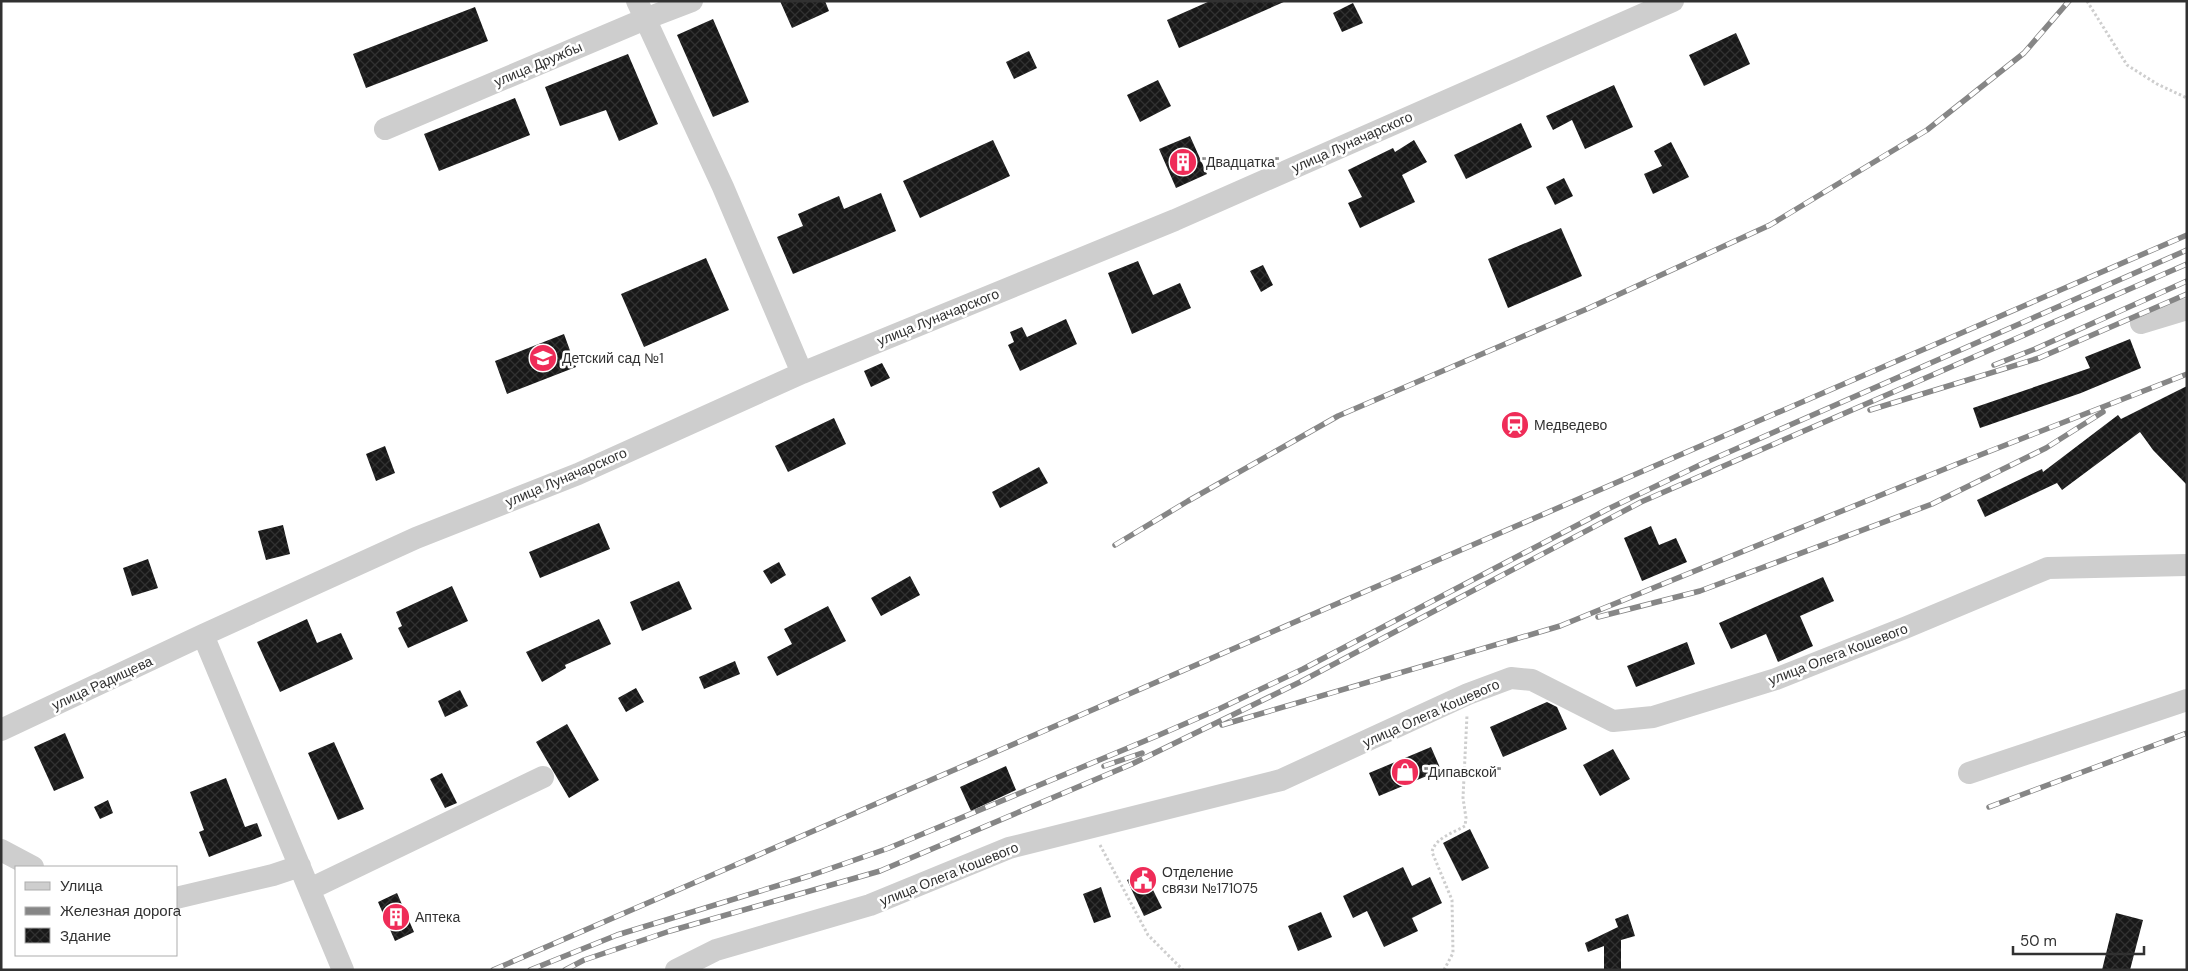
<svg xmlns="http://www.w3.org/2000/svg" width="2188" height="971" font-family="'DM Sans',sans-serif">
<style>
.building{fill:url(#building-cross-hatch)}
.lines{fill:none;stroke-linecap:round;stroke-linejoin:round}
.path{stroke:#cecece;stroke-width:3;stroke-dasharray:2.5 2.5;stroke-linecap:butt}
.minor{stroke:#cecece;stroke-width:22}
.rail-casing{stroke:#868686;stroke-width:5.5}
.rail{stroke:#fff;stroke-width:4;stroke-dasharray:11;stroke-linecap:butt}
.labels{text-anchor:middle;dominant-baseline:central;stroke-width:5;stroke-linejoin:round;paint-order:stroke}
.street-label{font-size:14px;fill:#313131;stroke:#fff}
.poi-label{font-size:14px;fill:#313131;stroke:#fff;text-anchor:start}
</style>
<defs>
<pattern id="building-cross-hatch" width="8" height="8" patternUnits="userSpaceOnUse" patternTransform="scale(1.25)"><rect width="8" height="8" fill="#181818"/><path d="M0 0l8 8M0 8l8-8" fill="none" stroke="#313131"/></pattern>
</defs>
<rect width="100%" height="100%" fill="#fff"/>
<!-- building -->
<path class="building" d="M780 1H825L829 11 792 28Z
M1210 1H1286L1179 48 1167 20Z
M1353 3 1363 23 1342 32 1333 13Z
M475 7 488 41 366 88 353 54Z
M713 19 749 102 713 117 677 35Z
M1736 33 1750 64 1704 86 1689 55Z
M1029 51 1037 68 1014 79 1006 62Z
M628 54 658 124 619 141 606 110 560 126 545 87Z
M1158 80 1171 106 1140 122 1127 95Z
M1614 85 1633 127 1585 149 1572 120 1553 130 1546 116Z
M515 98 530 135 439 171 424 134Z
M1521 123 1532 147 1466 179 1454 155Z
M1190 136 1207 174 1176 188 1159 149Z
M993 140 1010 176 920 218 903 181Z
M1414 140 1427 162 1402 175 1415 202 1360 228 1348 203 1362 197 1348 170 1393 148 1395 152Z
M1671 142 1689 177 1653 194 1644 174 1662 166 1654 151Z
M1564 178 1573 196 1555 205 1546 187Z
M881 193 896 231 793 274 777 237 803 226 798 214 839 196 844 209Z
M1561 228 1582 276 1508 308 1488 259Z
M706 258 729 310 644 347 621 294Z
M1138 261 1153 295 1180 283 1191 308 1132 334 1108 273Z
M1263 265 1273 285 1261 292 1250 271Z
M1066 319 1077 344 1020 371 1008 345 1014 342 1010 332 1022 327 1027 337Z
M564 334 576 367 507 394 495 361Z
M2130 339 2141 368 2081 393 1980 428 1973 408 2090 368 2085 357Z
M882 363 890 378 871 387 864 371Z
M2187 386V485L2153 450 2140 432 2062 490 2057 483 1985 517 1977 500 2042 469 2043 472 2118 415 2121 419Z
M834 418 846 444 788 472 775 446Z
M385 446 395 473 376 481 366 454Z
M1039 467 1048 483 1000 508 992 492Z
M599 523 610 549 540 578 529 552Z
M283 525 290 554 266 560 258 531Z
M1651 526 1659 545 1676 538 1687 562 1642 581 1624 538Z
M148 559 158 588 132 596 123 568Z
M779 562 786 575 771 584 763 571Z
M910 576 920 595 881 616 871 598Z
M1823 577 1834 601 1800 616 1813 646 1778 662 1766 634 1731 649 1719 623Z
M679 581 692 609 642 631 630 602Z
M452 586 468 621 408 648 398 628 402 626 396 612Z
M828 606 846 641 777 676 767 657 792 644 784 629Z
M307 619 317 643 341 633 353 659 280 692 257 642Z
M599 619 611 644 565 665 566 668 542 682 526 652Z
M1687 642 1695 664 1636 687 1627 666Z
M735 661 740 674 704 689 699 677Z
M636 688 644 702 626 712 618 698Z
M460 690 468 706 445 717 438 701Z
M1547 702 1557 707 1567 729 1503 757 1490 727Z
M567 724 599 780 569 798 536 742Z
M65 733 84 778 54 791 34 747Z
M334 742 364 809 338 820 308 753Z
M1431 747 1441 770 1379 796 1369 773Z
M1613 749 1630 779 1600 796 1583 765Z
M1006 766 1016 790 971 811 960 787Z
M442 773 457 803 445 808 430 779Z
M226 778 245 827 257 823 262 836 209 857 199 832 204 830 190 792Z
M108 800 113 813 100 819 94 807Z
M1470 829 1489 868 1462 881 1443 843Z
M1403 867 1412 886 1430 877 1442 903 1412 918 1418 931 1384 947 1367 911 1353 918 1343 896Z
M1144 872 1162 908 1144 916 1127 880Z
M1101 887 1111 917 1094 923 1083 894Z
M397 893 414 932 395 941 378 902Z
M1321 912 1332 937 1298 951 1288 926Z
M2116 913 2143 920 2130 970H2102Z
M1628 914 1635 936 1621 940V970H1604V946L1588 952 1585 943 1618 927 1615 919Z"/>
<g class="lines">
<!-- path -->
<path class="path" d="M2087 1 2127 65 2157 84 2187 98
M1100 845 1148 935 1183 970
M1444 970 1453 953 1452 900 1432 852C1435 838 1453 833 1465 826L1466 818 1463 798 1467 715"/>
<!-- minor -->
<path class="minor" d="M637 1 723 187 802 373
M385 129 645 19 692 1
M2141 323 2187 309
M203 635 343 970
M1 730 203 635 416 538 578 474 802 373 1175 220 1673 1
M1969 773 2187 700
M1 850 33 867
M310 889 543 777
M176 898 273 875 300 866
M676 970 716 950 870 905 1009 848 1281 780 1468 694 1511 678 1532 680 1613 721 1653 717 1776 679 1907 627 2048 568 2187 565"/>
<defs>
<path id="rail" d="M1994 365 2035 349 2187 281
M1870 410 2039 358 2187 294
M1115 545 1188 501 1338 416 1589 308 1770 225 1927 130 2024 53 2069 1
M1598 617 1700 591 1932 504 2046 448 2103 412
M1222 725 1560 626 1957 464 2187 374
M1104 766 1142 753
M1989 807 2187 733
M493 970 2187 235
M530 970 617 935 809 876 889 848 1159 735 1219 709 1303 669 1606 510 1704 463 2187 250
M565 970 584 960 670 931 880 871 1132 764 1300 682 1641 502 2187 264"/>
</defs>
<!-- rail casing -->
<use href="#rail" class="rail-casing"/>
<!-- rail -->
<use href="#rail" class="rail"/>
</g>
<!-- icons -->
<defs>
<symbol id="building-disc" viewBox="-11 -11 22 22"><circle r="9.5" fill="#ef2c58" stroke="#fff"/><path d="M-4-6H4V6H1V3H-1V6H-4ZM-2.5-4.3h1.7v1.8h-1.7ZM.8-4.3h1.7v1.8H.8ZM-2.5-1h1.7V.8h-1.7ZM.8-1h1.7V.8H.8Z" fill="#fff"/></symbol>
<symbol id="school-disc" viewBox="-11 -11 22 22"><circle r="9.5" fill="#ef2c58" stroke="#fff"/><path d="M0-5L7-2L0 1L-7-2ZM-4 1L0 2.5L4 1V4Q0 6-4 4Z" fill="#fff"/></symbol>
<symbol id="station-disc" viewBox="-11 -11 22 22"><circle r="9.5" fill="#ef2c58" stroke="#fff"/><path d="M-3-6H3Q5-6 5-4V2Q5 4 3 4L4.5 6H3L1.5 4h-3L-3 6H-4.5L-3 4Q-5 4-5 2V-4Q-5-6-3-6ZM-3.5-4v3h7v-3ZM-3.5 1v1.5H-2V1ZM2 1v1.5H3.5V1Z" fill="#fff"/></symbol>
<symbol id="shop-disc" viewBox="-11 -11 22 22"><circle r="9.5" fill="#ef2c58" stroke="#fff"/><path d="M-5-2.5h2.3a2.7 3.5 0 0 1 5.4 0H5L5.5 6h-11ZM-1.5-2.5h3a1.5 2.3 0 0 0-3 0Z" fill="#fff"/></symbol>
<symbol id="civic-disc" viewBox="-11 -11 22 22"><circle r="9.5" fill="#ef2c58" stroke="#fff"/><path d="M-.6-6.5H3V-4.5H.6V-3L4-1V1h2V6H-6V1h2V-1L-.6-3ZM-1.2 2.5V6h2.4V2.5Z" fill="#fff"/></symbol>
</defs>
<g fill-rule="evenodd">
<use href="#building-disc" x="1167" y="146" width="32" height="32"/>
<use href="#school-disc" x="527" y="342" width="32" height="32"/>
<use href="#station-disc" x="1499" y="409" width="32" height="32"/>
<use href="#shop-disc" x="1389" y="756" width="32" height="32"/>
<use href="#civic-disc" x="1127" y="864" width="32" height="32"/>
<use href="#building-disc" x="380" y="901" width="32" height="32"/>
</g>
<g class="labels">
<!-- street labels -->
<g class="street-label">
<text transform="translate(538 64) rotate(-23)">улица Дружбы</text>
<text transform="translate(1352 142) rotate(-24)">улица Луначарского</text>
<text transform="translate(938 317) rotate(-22)">улица Луначарского</text>
<text transform="translate(566 477) rotate(-23)">улица Луначарского</text>
<text transform="translate(1838 654) rotate(-21)">улица Олега Кошевого</text>
<text transform="translate(102 683) rotate(-25)">улица Радищева</text>
<text transform="translate(1431 713) rotate(-24)">улица Олега Кошевого</text>
<text transform="translate(949 874) rotate(-22)">улица Олега Кошевого</text>
</g>
<!-- poi labels -->
<g class="poi-label">
<text x="1202" y="162">"Двадцатка"</text>
<text x="562" y="358">Детский сад №1</text>
<text x="1534" y="425">Медведево</text>
<text x="1424" y="772">"Дипавской"</text>
<text x="1162" y="872">Отделение<tspan x="1162" dy="16">связи №171075</tspan></text>
<text x="415" y="917">Аптека</text>
</g>
</g>
<!-- border -->
<rect width="2188" height="971" fill="none" stroke="#313131" stroke-width="5"/>
<!-- legend -->
<rect x="15" y="866" width="162" height="90" fill="#ffffff" stroke="#adadad"/>
<rect x="25" y="882" width="25" height="8" fill="#cecece" stroke="#adadad"/>
<text x="60" y="891" font-size="15" fill="#313131">Улица</text>
<rect x="25" y="907" width="25" height="8" fill="#868686" stroke="#adadad"/>
<text x="60" y="916" font-size="15" fill="#313131">Железная дорога</text>
<rect x="25" y="928" width="25" height="15" fill="url(#building-cross-hatch)" stroke="#adadad"/>
<text x="60" y="941" font-size="15" fill="#313131">Здание</text>
<!-- scale -->
<path d="M2013 946v8h131v-8" fill="none" stroke="#313131" stroke-width="2.5"/>
<text x="2020" y="946" font-size="15" fill="#313131" stroke="#ffffff" stroke-width="4" paint-order="stroke">50 m</text>
</svg>
